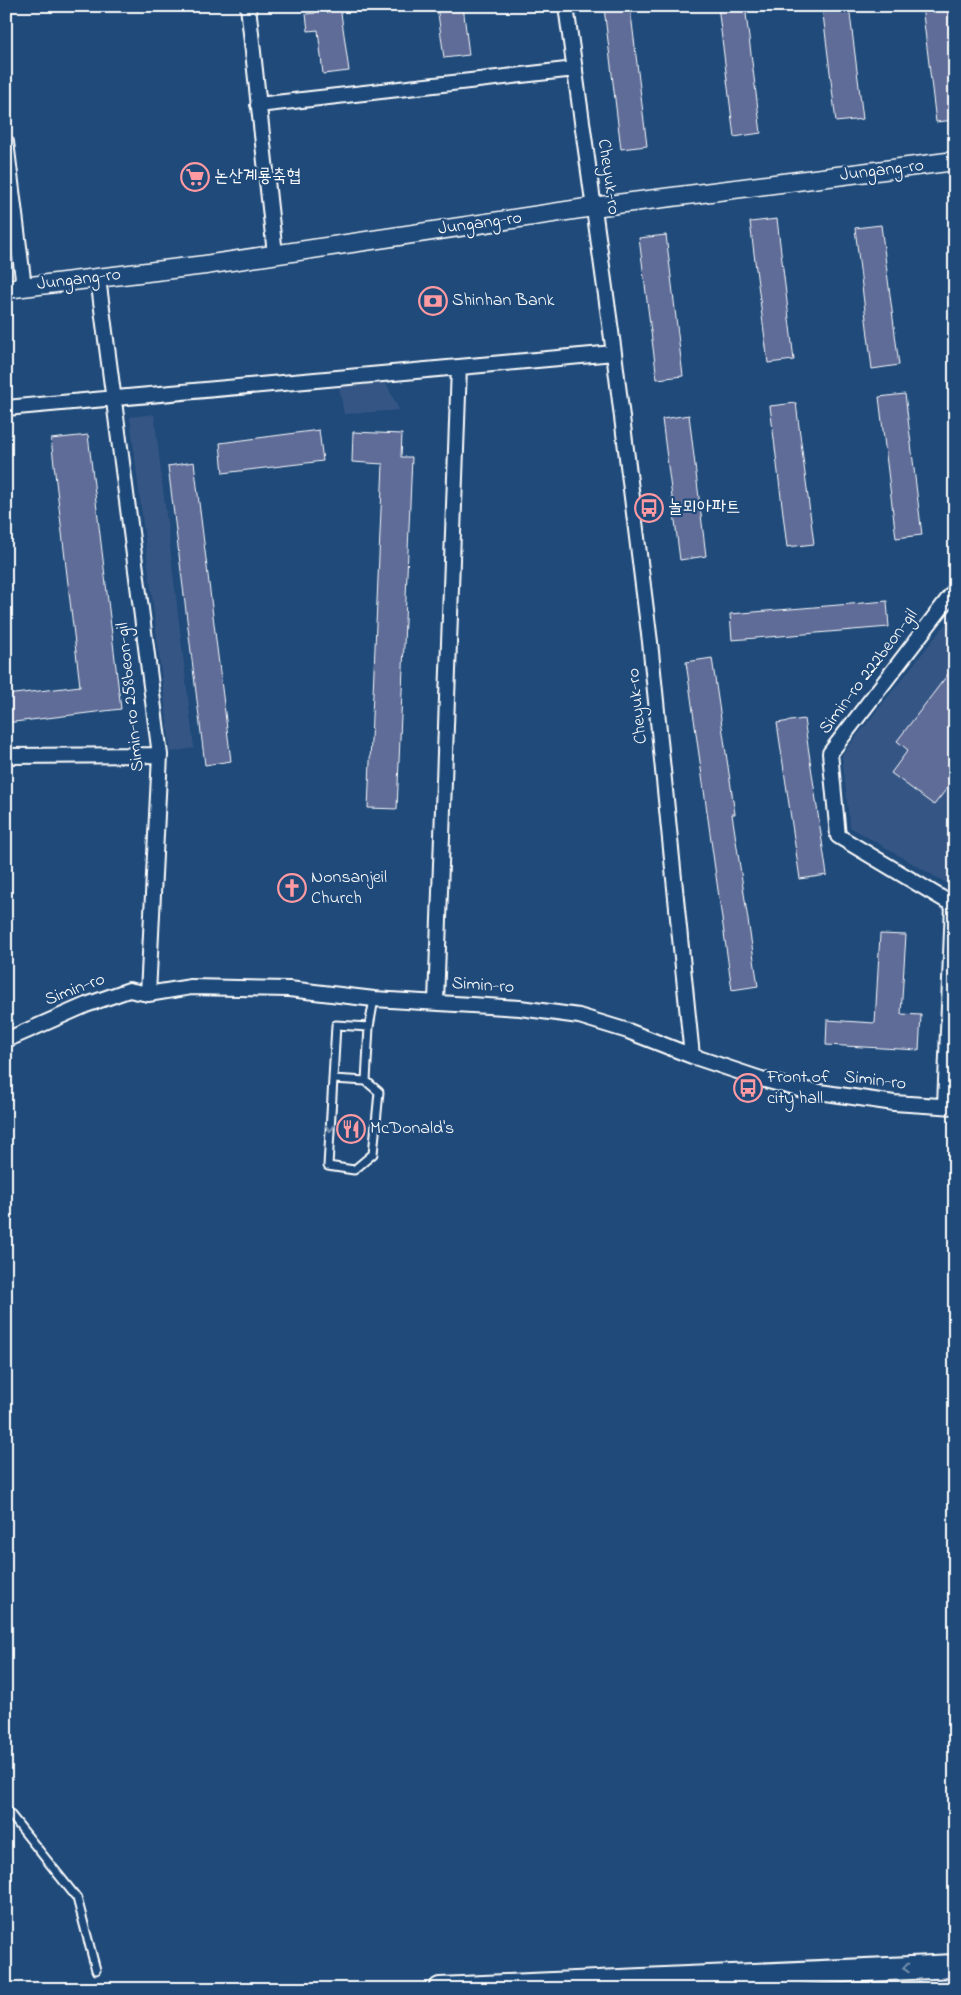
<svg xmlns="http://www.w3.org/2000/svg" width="961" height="1995" font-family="'Indie Flower','Poor Story',sans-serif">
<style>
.built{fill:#365785}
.building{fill:#5f6c98;stroke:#fff}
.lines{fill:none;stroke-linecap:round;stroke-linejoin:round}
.service-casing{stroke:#fff;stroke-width:11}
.minor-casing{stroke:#fff;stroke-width:18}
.tertiary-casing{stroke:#fff;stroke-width:21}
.primary-casing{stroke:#fff;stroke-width:26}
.service{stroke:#1f4a7a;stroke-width:7}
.minor{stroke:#1f4a7a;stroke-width:14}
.tertiary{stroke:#1f4a7a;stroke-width:18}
.primary{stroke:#1f4a7a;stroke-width:22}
.oneway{stroke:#7992af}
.labels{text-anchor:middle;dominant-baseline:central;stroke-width:4.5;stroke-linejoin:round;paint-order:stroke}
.street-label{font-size:18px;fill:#fff;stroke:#1f4a7a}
.poi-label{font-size:18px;fill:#fff;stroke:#1f4a7a;text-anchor:start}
</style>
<rect width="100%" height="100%" fill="#1f4a7a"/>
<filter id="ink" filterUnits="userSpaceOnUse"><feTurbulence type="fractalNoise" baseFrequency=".02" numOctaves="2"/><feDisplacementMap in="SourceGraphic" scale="10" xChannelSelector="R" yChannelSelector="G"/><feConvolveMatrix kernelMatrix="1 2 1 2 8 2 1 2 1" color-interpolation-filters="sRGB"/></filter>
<g filter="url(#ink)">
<!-- built -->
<path class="built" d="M386 383 399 410 344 414 339 386Z
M154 414 194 748 171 752 130 417Z
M955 612V888L850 827 842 755Z"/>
<!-- building -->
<path class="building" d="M314 6H340L349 71 323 74 318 30 308 31 306 14 315 13Z
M437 6H463L469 55 444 58Z
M619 6H630L647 146 621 149 604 8Z
M718 6H745L761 133 734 137Z
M822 6H849L863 119 836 122Z
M922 6H952L955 39V120L936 122Z
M777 219 794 360 768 363 750 222Z
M881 225 899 365 872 369 855 228Z
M666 235 683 376 657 379 639 238Z
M905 394 922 535 896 538 879 397Z
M796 403 814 544 787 547 770 406Z
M689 415 706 556 680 560 662 419Z
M319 430 323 461 223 473 220 443Z
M353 432 402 434 401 457H412L397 809 368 808 383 464 352 462Z
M88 435 121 709 6 723V695L80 686 51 439Z
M194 462 231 761 205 765 168 466Z
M887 601 889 627 732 640 730 614Z
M712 658 735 814H732L758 986 732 990 686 662Z
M955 665V778L934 805 891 773 908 750 897 741Z
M804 719 827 875 800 879 777 723Z
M880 934 906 935 901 1014 921 1015 919 1050 826 1045 827 1020 875 1023Z"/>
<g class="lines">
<defs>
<path id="service" d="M369 1027 336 1025 333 1079 366 1081 369 1027 374 999
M333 1079 328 1166 354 1170 373 1154 379 1092 366 1081
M6 1809 77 1898 96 1970"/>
<path id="minor" d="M248 6 275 254
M566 6 614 353 650 642 692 1056
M258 105 575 69
M6 142 24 287
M98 278 160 755 148 994
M6 408 614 353
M955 590 830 753 838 836 955 906
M6 756 160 755
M436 1002 459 367
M6 1040 86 1005 129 990 148 994 191 987 289 989 374 999 520 1008 579 1016 628 1031 692 1056 761 1079 799 1089 894 1103 955 1107
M945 1106 953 905"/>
<path id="tertiary" d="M6 289 205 265 593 207 955 161"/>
<path id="primary" d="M440 1989 955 1966"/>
</defs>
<!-- service casing -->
<use href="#service" class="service-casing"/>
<!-- minor casing -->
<use href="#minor" class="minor-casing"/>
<!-- tertiary casing -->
<use href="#tertiary" class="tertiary-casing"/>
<!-- primary casing -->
<use href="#primary" class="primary-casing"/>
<!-- service -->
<use href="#service" class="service"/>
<!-- minor -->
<use href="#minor" class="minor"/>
<!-- tertiary -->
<use href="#tertiary" class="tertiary"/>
<!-- primary -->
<use href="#primary" class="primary"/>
</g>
<!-- one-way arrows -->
<defs><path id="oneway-chevron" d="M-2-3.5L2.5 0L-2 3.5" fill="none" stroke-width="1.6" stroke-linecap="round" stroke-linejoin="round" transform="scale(1.25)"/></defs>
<g class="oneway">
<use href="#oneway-chevron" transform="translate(330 1128) rotate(93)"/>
<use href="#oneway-chevron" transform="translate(906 1968) rotate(178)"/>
</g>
</g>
<!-- icons -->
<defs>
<symbol id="supermarket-ring" viewBox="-11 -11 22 22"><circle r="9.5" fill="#1f4a7a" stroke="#ff9aa2" stroke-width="1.5"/><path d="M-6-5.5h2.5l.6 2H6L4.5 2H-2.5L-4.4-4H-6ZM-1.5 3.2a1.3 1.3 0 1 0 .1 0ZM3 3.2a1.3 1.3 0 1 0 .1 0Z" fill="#ff9aa2"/></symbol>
<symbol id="bank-ring" viewBox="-11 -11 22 22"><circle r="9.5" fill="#1f4a7a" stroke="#ff9aa2" stroke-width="1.5"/><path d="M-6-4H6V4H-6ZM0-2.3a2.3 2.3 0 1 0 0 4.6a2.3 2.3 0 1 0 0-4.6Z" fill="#ff9aa2"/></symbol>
<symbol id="bus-ring" viewBox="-11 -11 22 22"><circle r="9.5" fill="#1f4a7a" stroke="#ff9aa2" stroke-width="1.5"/><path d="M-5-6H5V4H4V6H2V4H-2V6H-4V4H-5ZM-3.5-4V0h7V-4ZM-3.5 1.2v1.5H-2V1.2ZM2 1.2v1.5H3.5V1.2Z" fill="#ff9aa2"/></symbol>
<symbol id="church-ring" viewBox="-11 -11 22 22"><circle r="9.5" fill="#1f4a7a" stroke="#ff9aa2" stroke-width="1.5"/><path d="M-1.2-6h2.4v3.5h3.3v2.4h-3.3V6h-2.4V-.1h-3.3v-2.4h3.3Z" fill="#ff9aa2"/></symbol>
<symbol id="restaurant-ring" viewBox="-11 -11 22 22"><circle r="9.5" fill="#1f4a7a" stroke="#ff9aa2" stroke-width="1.5"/><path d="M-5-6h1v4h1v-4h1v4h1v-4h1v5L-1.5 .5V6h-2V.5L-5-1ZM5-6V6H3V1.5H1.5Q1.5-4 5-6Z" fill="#ff9aa2"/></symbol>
</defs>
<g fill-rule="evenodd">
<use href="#supermarket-ring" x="179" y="161" width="32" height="32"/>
<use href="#bank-ring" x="417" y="285" width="32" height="32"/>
<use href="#bus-ring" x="633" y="492" width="32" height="32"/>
<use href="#church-ring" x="276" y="872" width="32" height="32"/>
<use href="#bus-ring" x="732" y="1072" width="32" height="32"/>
<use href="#restaurant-ring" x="335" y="1113" width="32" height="32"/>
</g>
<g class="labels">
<!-- street labels -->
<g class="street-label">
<text transform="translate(882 171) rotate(-7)">Jungang-ro</text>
<text transform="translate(608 177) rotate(82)">Cheyuk-ro</text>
<text transform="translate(480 224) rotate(-8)">Jungang-ro</text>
<text transform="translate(79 280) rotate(-7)">Jungang-ro</text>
<text transform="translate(869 672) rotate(-53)">Simin-ro 222beon-gil</text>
<text transform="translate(131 697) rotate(-96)">Simin-ro 258beon-gil</text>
<text transform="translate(638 706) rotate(-96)">Cheyuk-ro</text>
<text transform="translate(483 986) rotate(4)">Simin-ro</text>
<text transform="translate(75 990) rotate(-21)">Simin-ro</text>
<text transform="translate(875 1081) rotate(7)">Simin-ro</text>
</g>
<!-- poi labels -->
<g class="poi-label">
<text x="214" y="177">논산계룡축협</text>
<text x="452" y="301">Shinhan Bank</text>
<text x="668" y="508">놀뫼아파트</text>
<text x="311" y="878">Nonsanjeil<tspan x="311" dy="21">Church</tspan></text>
<text x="767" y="1078">Front of<tspan x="767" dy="21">city hall</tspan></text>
<text x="370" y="1129">McDonald's</text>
</g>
</g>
<!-- margin -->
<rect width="961" height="1995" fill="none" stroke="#1f4a7a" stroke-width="25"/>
<rect x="12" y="12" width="936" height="1970" fill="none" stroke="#fff" stroke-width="2" filter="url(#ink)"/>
</svg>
